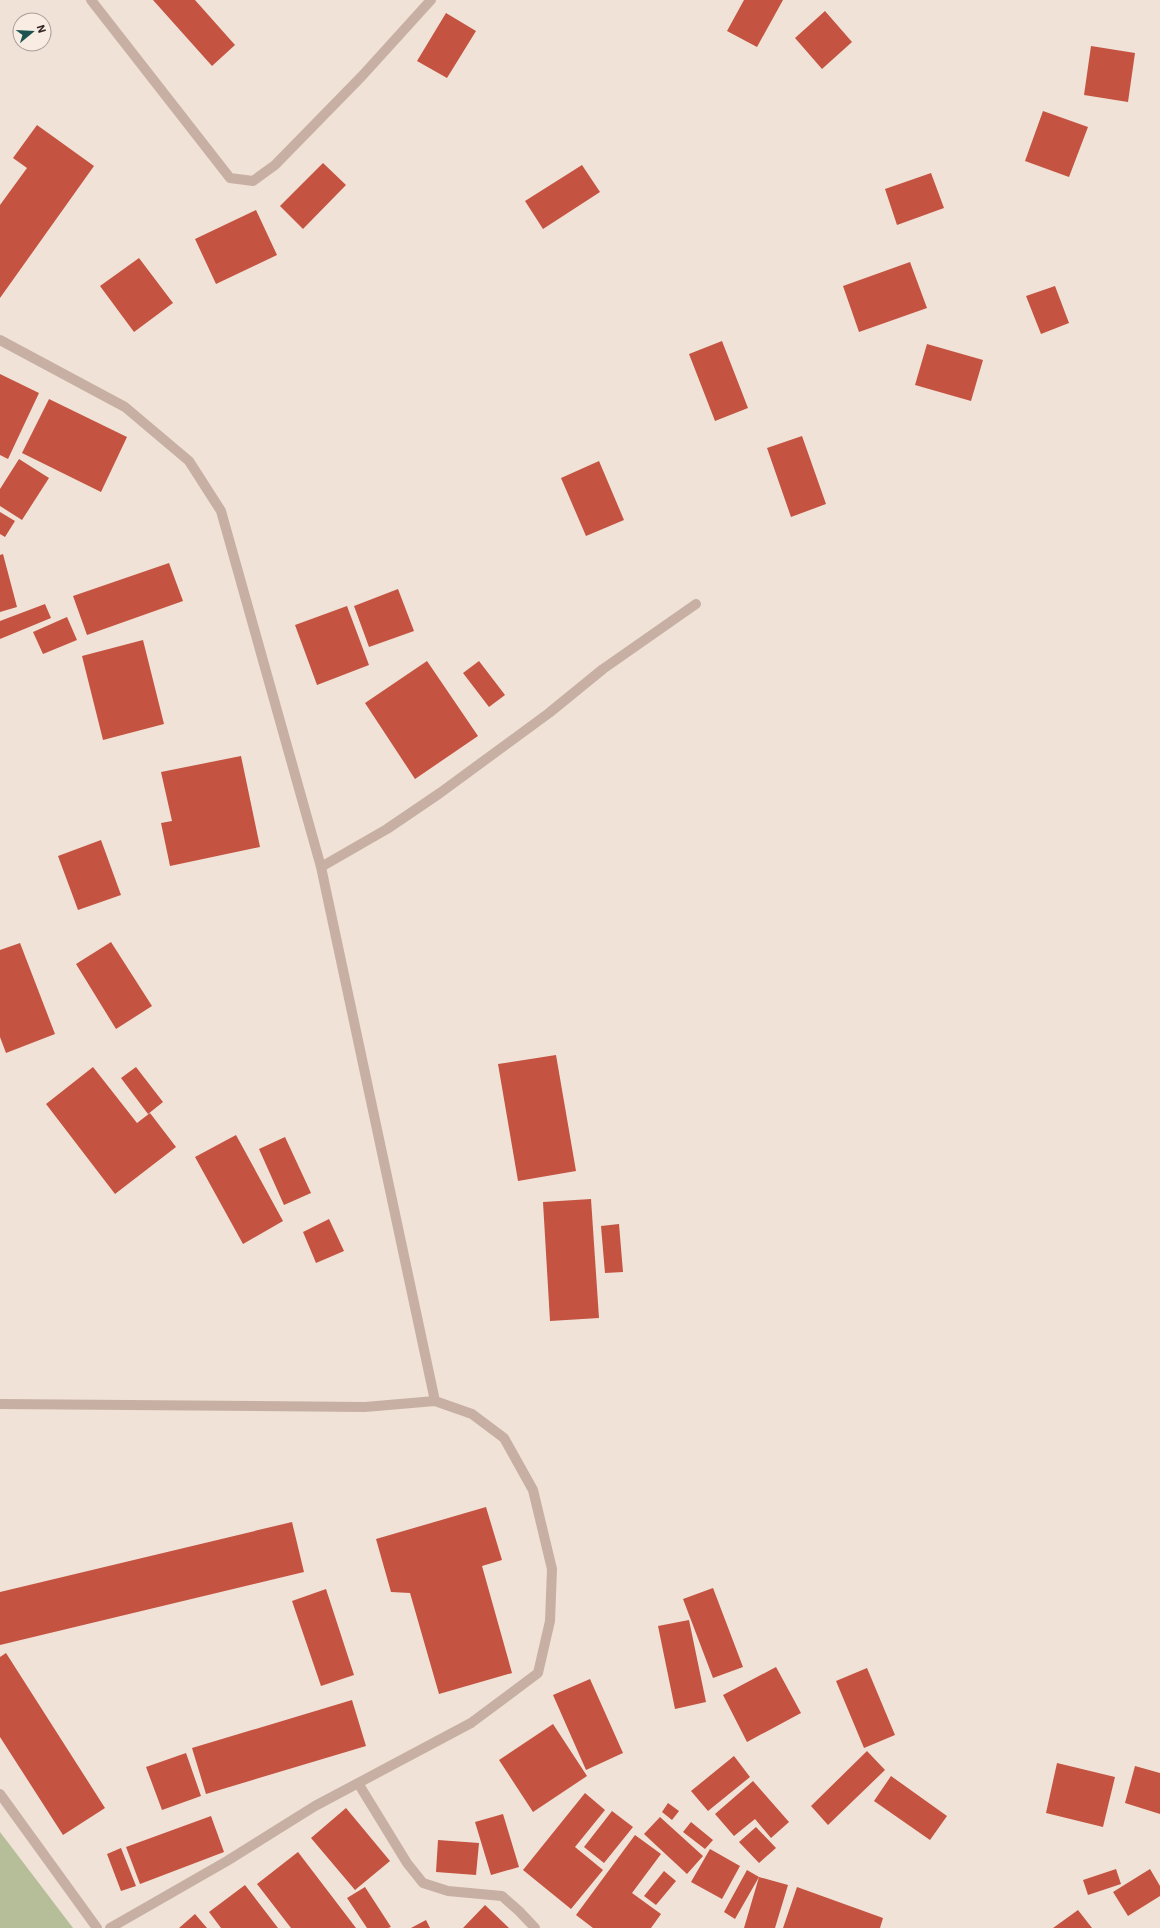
<svg xmlns="http://www.w3.org/2000/svg" width="1160" height="1928" font-family="'IBM Plex Sans',sans-serif">
<style>
.green{fill:#b5be98}
.building{fill:#c45341}
.lines{fill:none;stroke-linecap:round;stroke-linejoin:round}
.street{stroke:#c7b0a3;stroke-width:10}
</style>
<rect width="100%" height="100%" fill="#f0e2d7"/>
<!-- green -->
<path class="green" d="M0 1832 73 1928H0Z"/>
<!-- building -->
<path class="building" d="M153 0H195L235 45 212 66Z
M744 0H783L757 47 727 31Z
M825 11 852 42 822 69 795 38Z
M446 13 476 31 447 78 417 61Z
M1091 46 1135 53 1128 102 1084 95Z
M1043 111 1088 127 1069 177 1025 161Z
M37 125 94 166 0 298V205L27 168 13 158Z
M323 163 346 185 303 229 280 206Z
M582 165 600 192 543 229 525 201Z
M931 173 944 208 897 225 885 189Z
M256 210 277 255 216 284 195 239Z
M139 258 173 303 134 332 100 286Z
M910 262 927 308 859 332 843 286Z
M1055 286 1069 323 1041 334 1026 296Z
M722 341 748 408 715 421 689 354Z
M927 344 983 360 971 401 915 385Z
M0 374 39 393 8 459 0 455Z
M49 399 127 437 101 492 22 453Z
M802 436 826 504 791 517 767 448Z
M19 459 49 478 22 520 0 506V489Z
M599 461 624 520 586 536 561 478Z
M0 512 15 521 5 537 0 534Z
M3 554 17 607 0 612V555Z
M169 563 183 601 87 635 73 596Z
M398 589 414 631 369 647 354 606Z
M45 604 51 618 0 639V621Z
M347 606 369 665 317 685 295 625Z
M67 617 77 640 43 654 33 632Z
M143 640 164 724 103 740 82 656Z
M427 661 478 736 415 779 365 703Z
M479 661 505 695 489 707 463 673Z
M241 756 260 847 170 866 161 823 172 821 161 772Z
M101 840 121 895 78 910 58 856Z
M111 942 152 1006 116 1029 76 964Z
M20 943 55 1034 6 1053 0 1037V950Z
M556 1055 576 1171 518 1181 498 1064Z
M93 1067 137 1123 150 1113 176 1147 115 1194 46 1104Z
M136 1067 163 1102 148 1114 121 1078Z
M236 1135 283 1221 243 1244 195 1157Z
M285 1137 311 1193 284 1205 259 1149Z
M591 1199 599 1318 550 1321 543 1202Z
M329 1219 344 1251 316 1263 303 1232Z
M619 1224 623 1272 605 1273 601 1226Z
M486 1507 502 1560 482 1566 512 1673 439 1694 410 1593 391 1592 376 1539Z
M292 1522 304 1572 0 1645V1592Z
M713 1588 743 1667 713 1678 683 1599Z
M326 1589 354 1675 321 1686 292 1601Z
M689 1620 706 1702 675 1709 658 1626Z
M6 1653 105 1808 63 1835 0 1737V1657Z
M776 1667 801 1713 747 1742 723 1695Z
M867 1668 895 1735 864 1748 836 1681Z
M590 1679 623 1753 586 1770 553 1695Z
M352 1700 366 1746 206 1794 192 1748Z
M553 1724 587 1776 533 1812 499 1760Z
M867 1751 885 1770 828 1825 811 1806Z
M186 1753 201 1796 162 1810 146 1767Z
M734 1756 750 1777 708 1811 691 1791Z
M1057 1763 1115 1777 1103 1827 1046 1813Z
M1135 1766 1160 1773V1814L1125 1803Z
M891 1776 947 1816 930 1840 874 1801Z
M753 1781 789 1822 771 1838 755 1819 734 1836 715 1814Z
M585 1793 605 1810 575 1847 603 1870 571 1909 523 1870Z
M668 1803 679 1811 672 1820 662 1812Z
M346 1808 390 1861 355 1890 311 1838Z
M612 1811 633 1827 604 1863 584 1847Z
M503 1814 519 1867 491 1875 475 1822Z
M211 1816 224 1852 140 1884 126 1847Z
M660 1817 703 1856 687 1874 644 1834Z
M691 1822 713 1840 705 1849 683 1832Z
M756 1827 776 1848 759 1863 739 1842Z
M635 1835 661 1854 632 1893 661 1914 651 1928H593L576 1915Z
M438 1840 479 1843 476 1875 436 1872Z
M121 1848 136 1886 121 1891 107 1854Z
M710 1849 740 1866 722 1899 691 1882Z
M298 1852 356 1928H291L257 1884Z
M1116 1869 1121 1884 1088 1895 1083 1880Z
M1150 1869 1160 1886V1896L1128 1916 1113 1892Z
M747 1870 759 1877 788 1885 775 1928H744L759 1877 735 1919 724 1912Z
M664 1871 676 1881 656 1905 644 1896Z
M245 1885 278 1928H221L209 1912Z
M365 1887 391 1927 388 1928H367L347 1898Z
M797 1887 883 1918 880 1928H783Z
M485 1905 509 1928H463Z
M1078 1910 1092 1928H1053Z
M195 1914 207 1928H179Z
M426 1920 430 1928H411Z"/>
<g class="lines">
<!-- street -->
<path class="street" d="M91 0 230 178 253 181 275 165 362 76 431 0
M0 340 125 407 189 461 221 511 321 867 435 1401 365 1407 0 1404
M321 867 387 829 440 793 549 713 603 669 696 604
M358 1783 407 1863 423 1883 448 1891 502 1896 519 1911 535 1928
M0 1794 97 1928
M110 1928 227 1861 315 1806 471 1723 538 1673 550 1621 552 1569 533 1490 504 1438 472 1414 435 1401"/>
</g>
<!-- north arrow -->
<g transform="translate(32 32) rotate(72)"><circle r="19" fill="#f8ece3" stroke="#a99e97"/>
<path d="M0-3L7 15L0 10L-7 15Z" fill="#1c5351"/>
<text y="-6" font-size="11" font-weight="bold" text-anchor="middle" fill="#332825">N</text>
</g>
</svg>
